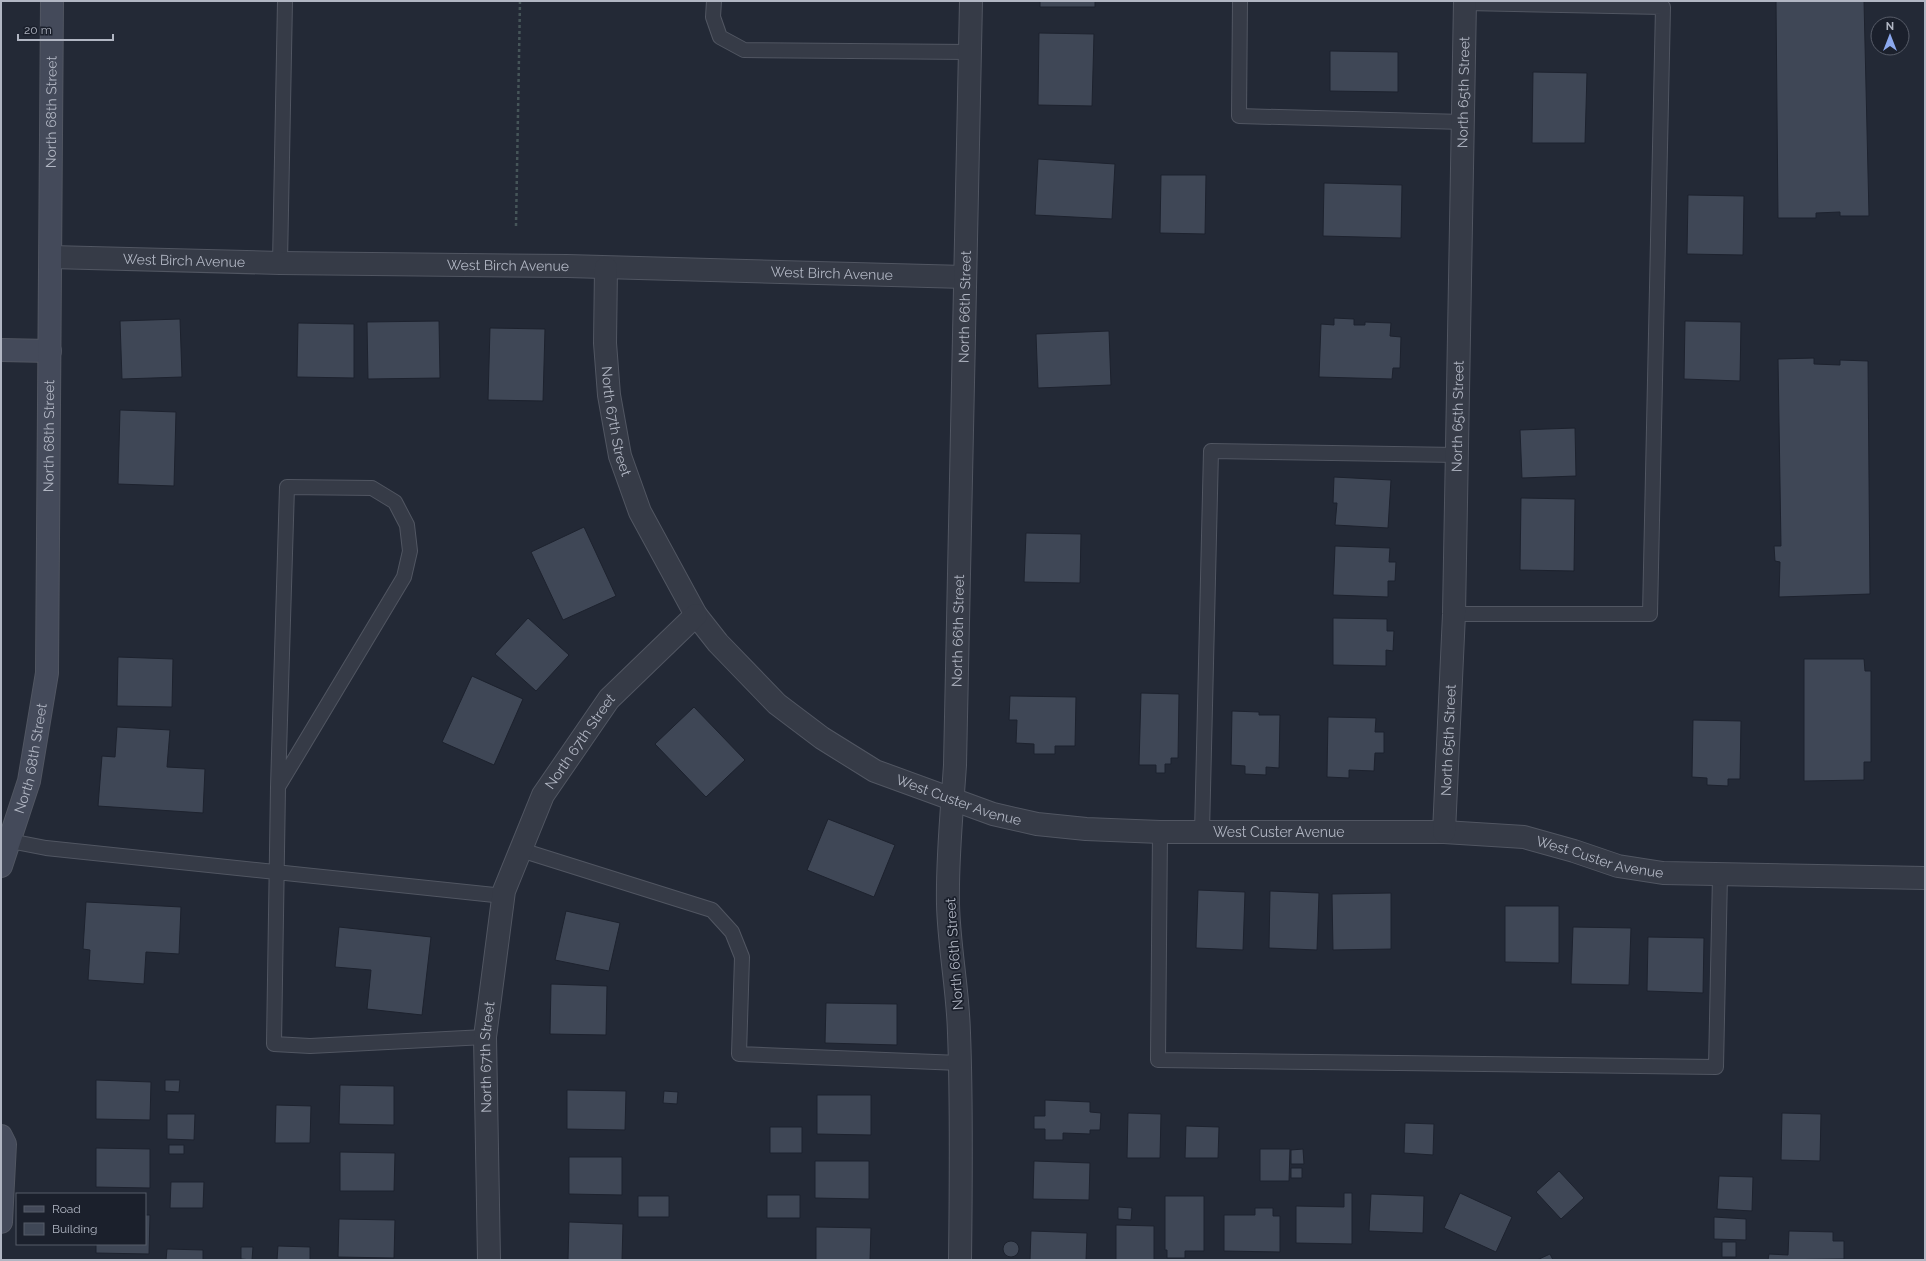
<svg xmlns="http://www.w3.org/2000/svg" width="1926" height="1261" font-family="Raleway,sans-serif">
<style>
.building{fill:#3f4756;stroke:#1d222e}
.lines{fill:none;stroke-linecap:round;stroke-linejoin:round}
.lane-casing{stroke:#515662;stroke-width:16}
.street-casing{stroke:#515662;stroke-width:24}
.secondary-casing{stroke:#515662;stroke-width:24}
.path{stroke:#465559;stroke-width:2.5;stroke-dasharray:3 3;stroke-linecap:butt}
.lane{stroke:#363b47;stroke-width:14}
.street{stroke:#363b47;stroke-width:22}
.secondary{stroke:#444a5a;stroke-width:22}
.labels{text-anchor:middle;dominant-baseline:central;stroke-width:3.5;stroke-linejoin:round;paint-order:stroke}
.street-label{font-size:14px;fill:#b1b6c3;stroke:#1b202c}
</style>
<rect width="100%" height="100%" fill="#232936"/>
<!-- building -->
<path class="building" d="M1040 1H1095V7H1040Z
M1776 1H1864L1869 216H1840V212L1816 213V218H1778Z
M1039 33 1094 34 1092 106 1038 105Z
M1330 51 1398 52V92L1330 91Z
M1533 72 1587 73 1585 143H1532Z
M1038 159 1115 164 1112 219 1035 215Z
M1161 175H1206L1205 234 1160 233Z
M1324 183 1402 185 1401 238 1323 236Z
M1688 195 1744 196 1743 255 1687 254Z
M1334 318 1354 319V325H1365V322L1391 323 1390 336 1401 337 1400 368H1393L1392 379 1319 377 1321 324 1334 325Z
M180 319 182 377 122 379 120 321Z
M439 321 440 378 368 379 367 322Z
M1685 321 1741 322 1740 381 1684 379Z
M298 323 354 324V378L297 377Z
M490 328 545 329 543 401 488 400Z
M1109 331 1111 385 1038 388 1036 334Z
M1814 358V364L1840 365V360L1868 361 1870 594 1779 597 1780 562 1775 561 1774 546H1781L1778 359Z
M120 410 176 412 174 486 118 484Z
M1575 428 1576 476 1522 478 1520 430Z
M1334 477 1391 480 1388 528 1335 525 1337 503H1333Z
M1521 498 1575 499 1574 571 1520 570Z
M584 527 616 596 563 620 531 552Z
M1026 533 1081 534 1080 583 1024 582Z
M1335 546 1390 548 1389 562H1396L1395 581H1388V597L1333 595Z
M528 618 569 655 536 691 495 654Z
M1333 618 1387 619V631H1394L1393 651 1386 650V666L1333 665Z
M118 657 173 659 172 707 117 706Z
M1804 659H1864L1865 671H1871V762H1864V780L1804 781Z
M472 676 523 699 494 765 442 742Z
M1141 693 1179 694 1178 758H1171V764H1165V773H1156V765H1139Z
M1010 696 1076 697 1075 746H1055V754H1034V744L1016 743 1017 720H1009Z
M694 707 745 760 706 797 655 744Z
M1232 711 1259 712V715H1280L1279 768 1266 767V775L1245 774V766L1231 765Z
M1328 717 1376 718 1375 732H1384V753H1375L1374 771 1349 770V778L1327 777Z
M1693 720 1741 721 1740 779H1728V786L1707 785V778L1692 777Z
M117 727 170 730 167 767 205 769 203 813 98 806 102 756 115 757Z
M828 819 895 845 874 897 807 870Z
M1198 890 1245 892 1243 950 1196 948Z
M1270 891 1319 893 1317 950 1269 948Z
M1391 893V949L1333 950 1332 894Z
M86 902 181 907 179 954 146 952 144 984 88 980 90 950 83 949Z
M1505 906H1559V963L1505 962Z
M566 911 620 923 609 971 555 960Z
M339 927 431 937 422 1015 367 1009 371 970 335 967Z
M1573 927 1631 928 1629 985 1571 984Z
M1648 937 1704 938 1703 993 1647 991Z
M551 984 607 986 606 1035 550 1034Z
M826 1003 897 1004V1045L825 1043Z
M96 1080 151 1082 150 1120 96 1119Z
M165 1080H180L179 1092 165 1091Z
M340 1085 394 1086V1125L339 1124Z
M567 1090 626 1091 625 1130 567 1129Z
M664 1091 678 1092 677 1104 663 1103Z
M817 1095H871V1135L817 1134Z
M1045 1100 1090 1102V1112L1101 1113 1100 1130H1090V1134L1063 1133V1140H1045V1129H1034V1116H1045Z
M276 1105 311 1106 310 1143H275Z
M1128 1113 1161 1114 1160 1158H1127Z
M1782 1113 1821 1114 1820 1161 1781 1160Z
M167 1114H195L194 1140 167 1139Z
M1405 1123 1434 1124 1433 1155 1404 1153Z
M1186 1126 1219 1127 1218 1158H1185Z
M770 1127H802V1153H770Z
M169 1145H184V1154H169Z
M96 1148 150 1149V1188L96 1187Z
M1260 1149H1290L1289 1181H1260Z
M1303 1149 1304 1164H1291V1150Z
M340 1152 395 1153 394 1191H340Z
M569 1157H622V1195L569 1194Z
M815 1161H869V1199L815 1198Z
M1034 1161 1090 1163 1089 1200 1033 1199Z
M1291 1168H1302V1178H1291Z
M1559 1171 1584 1198 1561 1219 1536 1192Z
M1719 1176 1753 1177 1752 1211 1717 1209Z
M171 1182H204L203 1208H170Z
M1344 1193H1352V1244L1296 1243V1206L1344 1207Z
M1460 1193 1512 1217 1496 1252 1444 1228Z
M1371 1194 1424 1196 1423 1233 1369 1231Z
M767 1195H800V1218H767Z
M638 1196H669V1217H638Z
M1165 1196H1204V1251H1185V1258H1167V1250H1165Z
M1118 1207 1132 1208 1131 1220 1118 1219Z
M1255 1208H1273V1216H1280V1252L1224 1251V1215H1255Z
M145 1215H150L149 1254 96 1253V1244H145Z
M1714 1217 1746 1219V1240L1714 1239Z
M339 1219 395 1220 394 1258 338 1257Z
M569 1222 623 1224 622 1260H568Z
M1116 1225 1154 1226V1260H1116Z
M816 1227 871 1228 870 1260H816Z
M1031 1231 1087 1233 1086 1260H1030Z
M1789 1231 1833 1232V1241H1844V1259L1768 1260 1769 1254 1788 1255Z
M1003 1249a8 8 0 1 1 16 0a8 8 0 1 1-16 0Z
M1722 1242H1736V1257H1722Z
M278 1246 310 1247V1260H277Z
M241 1247H253L252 1260 241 1259Z
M167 1249 203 1250V1260H166Z
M1550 1254 1553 1260H1537Z"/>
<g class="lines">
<defs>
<path id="lane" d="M714 1 713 17 720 37 744 50 970 52
M1240 1 1239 116 1463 122
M280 263 285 1
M1454 614H1650L1663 7 1465 3
M278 787 404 577 410 551 407 525 395 502 372 488 287 487 278 787 274 1044 310 1046 485 1037
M1160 832 1158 1060 1716 1067 1720 875
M1202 833 1211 451 1457 455
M10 841 46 848 504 896
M521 850 712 910 732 932 742 957 739 1054 960 1063"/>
<g id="street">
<path id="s1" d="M51 257 280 263 567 266 965 277"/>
<path id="s2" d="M606 268 605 343 609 395 620 456 640 512 696 615 718 643 777 704 822 738 875 771 993 814 1037 824 1086 829 1160 832H1444L1524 837 1574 851 1618 866 1663 873 1925 878"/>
<path id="s3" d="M1444 832 1454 614 1465 1"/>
<path id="s4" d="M489 1260 485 1037 504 891 543 795 609 699 696 615"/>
<path id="s5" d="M960 1260C961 1184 962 1109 959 1033 958 990 949 947 948 904 947 858 952 811 955 765L971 1"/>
</g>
<g id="secondary">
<path d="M1 350 50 351"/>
<path id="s6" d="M1 866 29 781 47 673 52 1"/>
<path d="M1 1136 5 1144 1 1222"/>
</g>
</defs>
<!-- lane casing -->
<use href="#lane" class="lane-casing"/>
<!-- street casing -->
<use href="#street" class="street-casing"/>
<!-- secondary casing -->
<use href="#secondary" class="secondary-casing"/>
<!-- path -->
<path class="path" d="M516 226 520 1"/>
<!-- lane -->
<use href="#lane" class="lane"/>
<!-- street -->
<use href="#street" class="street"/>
<!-- secondary -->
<use href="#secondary" class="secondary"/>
</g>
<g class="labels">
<!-- street labels -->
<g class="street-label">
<text stroke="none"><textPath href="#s3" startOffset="740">North 65th Street</textPath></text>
<text stroke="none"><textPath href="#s6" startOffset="760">North 68th Street</textPath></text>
<text stroke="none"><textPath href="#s1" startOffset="133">West Birch Avenue</textPath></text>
<text stroke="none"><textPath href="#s1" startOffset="457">West Birch Avenue</textPath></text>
<text stroke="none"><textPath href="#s1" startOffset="781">West Birch Avenue</textPath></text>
<text stroke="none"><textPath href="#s5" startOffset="954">North 66th Street</textPath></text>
<text stroke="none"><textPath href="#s3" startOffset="416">North 65th Street</textPath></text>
<text stroke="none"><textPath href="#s2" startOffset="154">North 67th Street</textPath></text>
<text stroke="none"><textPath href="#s6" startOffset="436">North 68th Street</textPath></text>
<text stroke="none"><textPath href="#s5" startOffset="630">North 66th Street</textPath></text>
<text stroke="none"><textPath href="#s3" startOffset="92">North 65th Street</textPath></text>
<text stroke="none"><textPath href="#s4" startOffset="539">North 67th Street</textPath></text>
<text stroke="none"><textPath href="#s6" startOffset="112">North 68th Street</textPath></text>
<text stroke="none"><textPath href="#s2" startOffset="694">West Custer Avenue</textPath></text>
<text stroke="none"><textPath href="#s2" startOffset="1018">West Custer Avenue</textPath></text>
<text stroke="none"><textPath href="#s2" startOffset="1342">West Custer Avenue</textPath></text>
<text transform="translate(954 954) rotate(-94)">North 66th Street</text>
<text stroke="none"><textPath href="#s4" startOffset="203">North 67th Street</textPath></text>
</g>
</g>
<!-- border -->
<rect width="1926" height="1261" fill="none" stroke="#b1b6c3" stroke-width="4"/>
<!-- legend -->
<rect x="16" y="1193" width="130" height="52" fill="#1b202c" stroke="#575c68"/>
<rect x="24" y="1206" width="20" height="6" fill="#444a5a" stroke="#575c68"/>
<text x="52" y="1213" font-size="12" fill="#b1b6c3">Road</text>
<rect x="24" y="1223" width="20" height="12" fill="#3f4756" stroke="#575c68"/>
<text x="52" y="1233" font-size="12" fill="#b1b6c3">Building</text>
<!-- north arrow -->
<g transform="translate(1890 36)"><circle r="19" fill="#1b202c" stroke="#575c68"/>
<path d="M0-3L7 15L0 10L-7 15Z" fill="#8ba8ee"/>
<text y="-6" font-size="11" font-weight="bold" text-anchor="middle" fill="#b1b6c3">N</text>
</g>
<!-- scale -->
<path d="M18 34v6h95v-6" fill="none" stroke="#b1b6c3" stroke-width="2"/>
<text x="24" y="34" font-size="12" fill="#b1b6c3" stroke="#1b202c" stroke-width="3" paint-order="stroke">20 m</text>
</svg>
